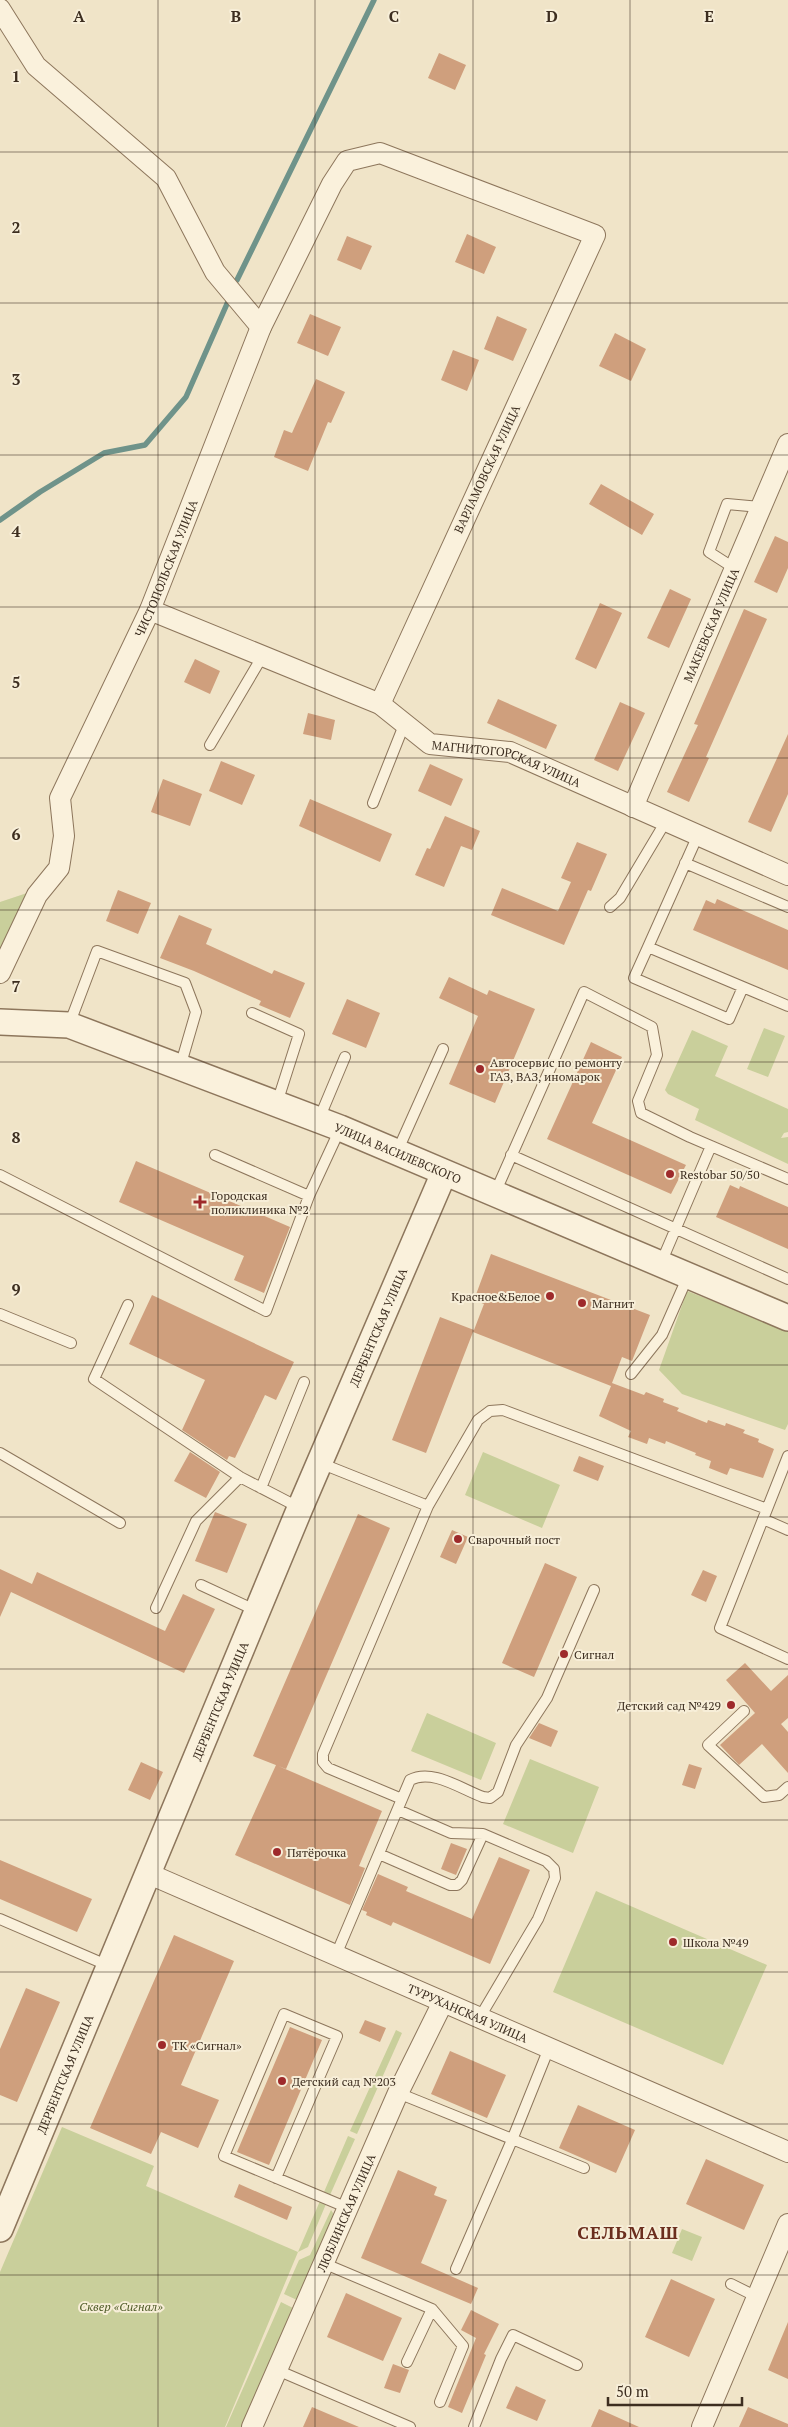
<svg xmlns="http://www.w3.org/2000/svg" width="788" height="2427" font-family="'PT Serif',serif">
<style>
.green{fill:#c9cf9b}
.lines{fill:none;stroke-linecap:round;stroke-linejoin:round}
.stream{stroke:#6f938a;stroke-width:5.5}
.building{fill:#cf9f7d}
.service-casing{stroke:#8d765c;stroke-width:12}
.minor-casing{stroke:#8d765c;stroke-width:22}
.tertiary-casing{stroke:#8d765c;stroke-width:28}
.service{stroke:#faf1dc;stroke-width:10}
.minor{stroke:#faf1dc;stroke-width:20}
.tertiary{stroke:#faf1dc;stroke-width:25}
.grid{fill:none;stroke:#3d2e20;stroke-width:1;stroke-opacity:0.55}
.poi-dot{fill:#9e2a2b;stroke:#f7eed8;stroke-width:2}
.labels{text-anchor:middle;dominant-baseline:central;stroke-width:4;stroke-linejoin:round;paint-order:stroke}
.street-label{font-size:12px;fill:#3d2e20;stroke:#f7eed8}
.poi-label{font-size:12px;fill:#3d2e20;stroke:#f7eed8;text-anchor:start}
.park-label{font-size:12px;font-style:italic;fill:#4d5a26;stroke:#f7eed8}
.district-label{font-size:18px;font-weight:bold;letter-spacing:1px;fill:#6b2e1e;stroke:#f7eed8}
.grid-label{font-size:16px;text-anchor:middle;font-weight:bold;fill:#3d2e20;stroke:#f7eed8;stroke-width:4;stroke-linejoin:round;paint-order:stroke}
</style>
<rect width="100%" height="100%" fill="#f0e4c8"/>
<!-- green -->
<path class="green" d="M27 893 0 958V902Z
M764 1028 785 1036 768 1077 747 1069Z
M692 1030 728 1046 715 1076 788 1109V1132L784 1133 781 1138 788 1137V1164L695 1120 699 1109 668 1094 665 1090Z
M687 1291 788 1330V1424L785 1430 682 1394 659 1370Z
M483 1452 560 1485 542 1528 465 1495Z
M427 1713 496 1743 481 1780 411 1751Z
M530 1759 599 1787 573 1853 503 1824Z
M596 1891 767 1965 723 2065 553 1992Z
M396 2030 402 2033 357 2134 350 2131Z
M62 2127 154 2166 146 2186 298 2252 320 2201 326 2204 308 2247 298 2252 225 2427H0V2272Z
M348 2136 355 2139 330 2195 324 2192Z
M331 2210 335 2216 297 2300 284 2294 299 2260 310 2255Z
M682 2229 702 2237 692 2261 672 2253Z
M281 2302 293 2308 242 2427H226Z"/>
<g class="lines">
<!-- stream -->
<path class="stream" d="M237 280 374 0
M0 520 40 492 104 453 145 445 186 397 230 297"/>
</g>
<!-- building -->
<path class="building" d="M439 53 466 65 455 90 428 78Z
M467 234 496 247 484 274 455 262Z
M347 236 372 246 361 270 337 260Z
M310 314 341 327 328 356 297 343Z
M497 316 527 329 513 361 484 349Z
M615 333 646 349 631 381 599 366Z
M453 350 479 360 467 391 441 380Z
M316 379 345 392 331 423 328 422 308 471 274 457 284 430 292 433Z
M601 484 654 514 642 535 589 504Z
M775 536 788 542V568L777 593 754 582Z
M670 589 691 599 669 648 647 638Z
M600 603 622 613 596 669 575 659Z
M744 609 767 619 706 757 709 758 689 802 667 792 698 725 694 724Z
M195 659 220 671 210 694 184 682Z
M498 699 557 725 546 749 487 723Z
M620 702 645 713 618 771 594 760Z
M308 713 335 720 331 740 303 734Z
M788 734V794L771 832 748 822Z
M221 761 255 775 242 805 209 791Z
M430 764 463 779 451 806 418 791Z
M163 779 202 794 190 826 151 812Z
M310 799 392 834 380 862 299 826Z
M445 816 480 831 472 850 461 846 444 887 415 875 427 848 430 849Z
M577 842 607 854 591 891 588 890 564 945 491 915 502 888 558 911 571 882 561 878Z
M118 890 151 903 138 934 106 921Z
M717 899 788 930V970L693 930 706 900 715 904Z
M179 915 212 929 206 944 272 974 274 970 305 983 290 1018 259 1005 261 1001 194 971 160 958Z
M449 977 487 995 489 990 535 1009 495 1103 449 1084 478 1016 439 998Z
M347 999 380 1013 366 1048 332 1034Z
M591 1042 622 1057 592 1123 686 1165 671 1194 547 1139Z
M136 1161 290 1227 264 1293 234 1280 244 1256 119 1202Z
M730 1185 739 1189 740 1186 788 1207V1249L716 1217Z
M491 1254 650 1315 632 1361 622 1357 612 1383 644 1395 646 1392 664 1399 663 1402 679 1408 677 1411 707 1423 708 1420 725 1426 726 1423 745 1430 743 1433 759 1439 758 1442 774 1449 763 1478 730 1468 727 1475 709 1468 711 1461 695 1455 696 1453 666 1441 665 1444 649 1438 647 1444 628 1437 631 1431 599 1416 611 1386 473 1332 426 1453 392 1440 440 1317 474 1330 484 1304 474 1300Z
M152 1295 294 1362 276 1400 265 1395 235 1458 229 1456 227 1460 182 1430 205 1380 129 1344Z
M190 1452 220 1472 206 1498 174 1481Z
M579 1456 604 1466 598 1481 573 1471Z
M215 1512 247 1524 227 1573 195 1561Z
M358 1514 390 1528 286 1769 253 1756Z
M452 1530 468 1537 456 1564 440 1557Z
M545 1563 577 1577 534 1677 502 1663Z
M0 1569 32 1584 37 1572 165 1631 183 1594 215 1609 184 1673 11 1592 0 1617Z
M703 1570 717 1576 706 1602 691 1595Z
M745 1663 771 1691 788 1675V1718L781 1724 788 1732V1773L762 1744 739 1765 720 1745 755 1713 726 1680Z
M539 1723 558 1731 551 1747 529 1738Z
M141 1762 163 1772 150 1800 128 1790Z
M689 1764 702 1768 695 1789 682 1785Z
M276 1765 382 1811 359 1866 365 1868 350 1905 235 1855Z
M451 1843 467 1849 456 1875 441 1869Z
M499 1857 530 1870 490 1964 393 1922 391 1926 366 1915 367 1912 362 1910 378 1874 408 1887 406 1891 472 1919Z
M0 1860 92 1899 77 1932 0 1899Z
M174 1935 234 1961 181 2085 219 2100 198 2148 161 2132 151 2154 90 2128Z
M26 1988 60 2002 17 2102 0 2095V2049Z
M365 2020 386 2028 380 2042 359 2033Z
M290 2027 322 2040 269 2165 237 2152Z
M450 2051 506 2075 487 2118 431 2094Z
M578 2105 635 2130 616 2173 559 2148Z
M706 2159 764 2185 744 2230 686 2204Z
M398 2170 437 2187 434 2195 447 2200 421 2263 478 2288 471 2304 361 2258Z
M239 2184 292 2207 287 2220 234 2197Z
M671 2279 715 2299 689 2357 645 2337Z
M346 2293 402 2318 383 2361 327 2337Z
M471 2310 499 2324 484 2354 486 2355 462 2413 448 2407 476 2338 461 2330Z
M788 2322V2379L768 2370Z
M393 2364 409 2370 400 2393 384 2388Z
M516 2386 546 2400 537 2421 506 2408Z
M312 2407 359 2427H303Z
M748 2407 788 2424V2427H739Z
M599 2409 639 2427H591Z"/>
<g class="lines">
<defs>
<path id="service" d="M734 568 709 552 727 504 760 507
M210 745 262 657
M373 803 404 725
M698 835 648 947 788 1006
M685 863 788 907
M610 907 620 898 666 821
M648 947 634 978 729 1019 743 987
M252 1013 299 1034 277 1103
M69 1025 97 951 185 983 196 1012 180 1067
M319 1119 345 1057
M397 1152 443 1049
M215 1155 309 1196
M511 1155 788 1279
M0 1175 266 1311 309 1196 340 1129
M495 1193 584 992 652 1027 657 1055 638 1101 641 1113 690 1137 788 1179
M661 1263 711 1146
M128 1305 94 1379 240 1477 300 1508
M0 1314 71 1343
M631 1374 662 1335 688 1276
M0 1453 120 1523
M788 1456 720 1628 788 1659
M320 1463 428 1506
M261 1488 304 1382
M763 1519 788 1530
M201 1585 257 1611
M156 1608 196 1521 240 1477
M744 1711 708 1745 764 1797 779 1795 788 1787
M402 1799 328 1768 323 1762V1754L428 1506 478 1420 490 1411 503 1410 767 1509
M398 1810 451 1833 483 1834 546 1861 554 1869 555 1878 538 1919 480 2017
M379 1854 450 1885H457L462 1880 483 1834
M0 1919 109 1966
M336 1955 410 1780C432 1768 461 1789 483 1797L490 1798 498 1792 516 1745 547 1698 594 1590
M398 2093 584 2168
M276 2178 337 2036 284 2014 224 2156 348 2208
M323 2263 432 2309 407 2362
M456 2269 512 2140 549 2048
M731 2284 757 2297
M432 2309 463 2346 440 2402
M277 2370 410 2427
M474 2427 501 2359 513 2335 577 2365"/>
<g id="minor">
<path d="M0 9 36 66 166 178 215 272 261 327"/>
<path id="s1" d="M150 610 380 704 430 744 510 752 788 875"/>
<path id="s2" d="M633 807 788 444"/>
<path id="s3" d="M0 973 37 895 59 868 64 836 60 798 150 610 261 327 332 184 347 161 380 153 595 235 380 704"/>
<path id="s4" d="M147 1873 788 2152"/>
<path id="s5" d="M252 2427 398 2093 443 2002"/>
<path d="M702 2427 788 2224"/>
</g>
<g id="tertiary">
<path id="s6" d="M0 1022 69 1025 340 1128 788 1318"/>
<path id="s7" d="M0 2229 300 1508 444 1173"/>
</g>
</defs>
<!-- service casing -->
<use href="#service" class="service-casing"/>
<!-- minor casing -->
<use href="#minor" class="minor-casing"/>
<!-- tertiary casing -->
<use href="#tertiary" class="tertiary-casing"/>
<!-- service -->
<use href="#service" class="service"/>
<!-- minor -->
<use href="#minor" class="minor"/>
<!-- tertiary -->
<use href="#tertiary" class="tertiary"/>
</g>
<!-- grid -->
<path class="grid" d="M158 0V2427M315 0V2427M473 0V2427M630 0V2427M0 152H788M0 303H788M0 455H788M0 607H788M0 758H788M0 910H788M0 1062H788M0 1214H788M0 1365H788M0 1517H788M0 1669H788M0 1820H788M0 1972H788M0 2124H788M0 2275H788"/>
<!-- markers -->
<g class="poi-dot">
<circle cx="480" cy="1069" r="5"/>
<circle cx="670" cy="1174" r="5"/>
<path d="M197.5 1194.5h5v5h5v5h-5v5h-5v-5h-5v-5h5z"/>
<circle cx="550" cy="1296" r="5"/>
<circle cx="582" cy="1303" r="5"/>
<circle cx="458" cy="1539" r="5"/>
<circle cx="564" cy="1654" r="5"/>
<circle cx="731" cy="1705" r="5"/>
<circle cx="277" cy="1852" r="5"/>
<circle cx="673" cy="1942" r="5"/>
<circle cx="162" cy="2045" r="5"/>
<circle cx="282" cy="2081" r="5"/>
</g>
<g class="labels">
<!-- street labels -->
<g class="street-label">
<text transform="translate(487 469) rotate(-65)">ВАРЛАМОВСКАЯ УЛИЦА</text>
<text stroke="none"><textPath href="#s3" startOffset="445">ЧИСТОПОЛЬСКАЯ УЛИЦА</textPath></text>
<text stroke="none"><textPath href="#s2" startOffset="198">МАКЕЕВСКАЯ УЛИЦА</textPath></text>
<text stroke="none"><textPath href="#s1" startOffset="392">МАГНИТОГОРСКАЯ УЛИЦА</textPath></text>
<text stroke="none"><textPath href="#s6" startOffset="422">УЛИЦА ВАСИЛЕВСКОГО</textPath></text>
<text stroke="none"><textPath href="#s7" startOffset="978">ДЕРБЕНТСКАЯ УЛИЦА</textPath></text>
<text stroke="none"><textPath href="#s7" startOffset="572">ДЕРБЕНТСКАЯ УЛИЦА</textPath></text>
<text stroke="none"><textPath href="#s4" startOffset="350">ТУРУХАНСКАЯ УЛИЦА</textPath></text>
<text stroke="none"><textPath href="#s7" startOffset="168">ДЕРБЕНТСКАЯ УЛИЦА</textPath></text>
<text stroke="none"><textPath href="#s5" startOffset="234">ЛЮБЛИНСКАЯ УЛИЦА</textPath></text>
</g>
<!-- poi labels -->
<g class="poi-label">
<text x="490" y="1062">Автосервис по ремонту<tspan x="490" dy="14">ГАЗ, ВАЗ, иномарок</tspan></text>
<text x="680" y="1174">Restobar 50/50</text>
<text x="211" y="1195">Городская<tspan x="211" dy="14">поликлиника №2</tspan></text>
<text x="540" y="1296" text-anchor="end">Красное&amp;Белое</text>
<text x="592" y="1303">Магнит</text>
<text x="468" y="1539">Сварочный пост</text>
<text x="574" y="1654">Сигнал</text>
<text x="721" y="1705" text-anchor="end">Детский сад №429</text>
<text x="287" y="1852">Пятёрочка</text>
<text x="683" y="1942">Школа №49</text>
<text x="172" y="2045">ТК «Сигнал»</text>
<text x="292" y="2081">Детский сад №203</text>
</g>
<!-- park labels -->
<g class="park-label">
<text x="121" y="2306">Сквер «Сигнал»</text>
</g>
<!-- district labels -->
<g class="district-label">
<text x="628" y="2232">СЕЛЬМАШ</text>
</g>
</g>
<g class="grid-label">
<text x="79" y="22">A</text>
<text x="236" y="22">B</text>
<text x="394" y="22">C</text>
<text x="552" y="22">D</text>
<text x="709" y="22">E</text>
<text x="16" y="82">1</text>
<text x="16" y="233">2</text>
<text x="16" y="385">3</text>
<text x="16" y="537">4</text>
<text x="16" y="688">5</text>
<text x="16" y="840">6</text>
<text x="16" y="992">7</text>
<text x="16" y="1143">8</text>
<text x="16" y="1295">9</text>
</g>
<!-- scale -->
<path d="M608 2397v8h134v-8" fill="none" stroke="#3d2e20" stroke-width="2.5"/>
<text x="616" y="2397" font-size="15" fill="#3d2e20" stroke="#f7eed8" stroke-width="4" paint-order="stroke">50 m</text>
</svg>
